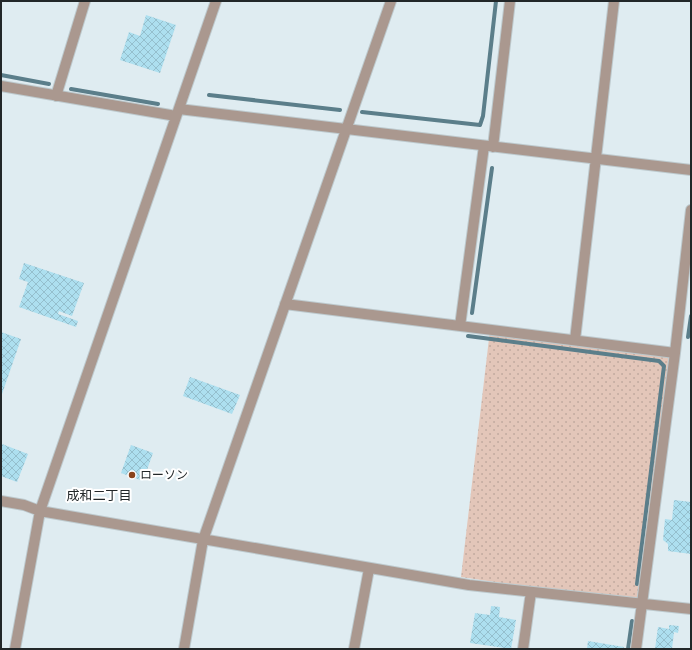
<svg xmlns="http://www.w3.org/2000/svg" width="692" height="650" font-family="'Source Sans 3','Noto Sans JP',sans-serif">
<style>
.park{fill:url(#park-dots)}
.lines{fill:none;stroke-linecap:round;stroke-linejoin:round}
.stream{stroke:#5b7e8a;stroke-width:4}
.building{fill:url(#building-cross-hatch)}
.minor-casing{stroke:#bdc9cd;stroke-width:12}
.minor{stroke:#aa988f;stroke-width:10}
.poi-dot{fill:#8a441d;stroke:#fff;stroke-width:1.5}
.labels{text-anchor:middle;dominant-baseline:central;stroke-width:4;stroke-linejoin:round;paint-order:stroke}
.poi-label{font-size:12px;fill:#222729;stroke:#fff;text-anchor:start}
.neighbourhood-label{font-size:13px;fill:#222729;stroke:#fff}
</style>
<defs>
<pattern id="park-dots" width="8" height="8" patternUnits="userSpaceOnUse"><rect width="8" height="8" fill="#e3c6b9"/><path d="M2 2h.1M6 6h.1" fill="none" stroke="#c2aa9f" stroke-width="1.8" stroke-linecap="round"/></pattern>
<pattern id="building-cross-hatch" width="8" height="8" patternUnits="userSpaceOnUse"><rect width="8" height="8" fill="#addfef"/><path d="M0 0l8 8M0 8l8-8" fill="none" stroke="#95bfcd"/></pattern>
</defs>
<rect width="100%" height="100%" fill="#dfecf1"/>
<!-- park -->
<path class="park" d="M490 330 675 353 642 604 461 577Z"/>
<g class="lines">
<!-- stream -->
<path class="stream" d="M1 75 49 84
M71 89 158 104
M209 95 340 110
M362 112 480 125 483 116 496 1
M472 313 492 168
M468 336 659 361 664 366 637 584
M688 337 691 316
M628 649 632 621"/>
</g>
<!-- building -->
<path class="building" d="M146 15 176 25 160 73 120 60 129 32 140 36Z
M24 263 84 283 72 316 59 311 58 314 78 321 76 327 19 307 28 282 19 279Z
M1 332 21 339 1 397Z
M190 377 240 395 232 414 183 396Z
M2 444 28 454 17 482 1 476Z
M131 445 153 453 143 481 121 473Z
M674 500 691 502V554L668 551V544L663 540 665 519 672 520Z
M491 606 500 607 499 617 516 620 511 649 470 643 475 613 490 615Z
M669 625 679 626 678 633 674 632 672 649H655L658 627 669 629Z
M588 641 624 647 623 649H587Z"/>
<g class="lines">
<defs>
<path id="minor" d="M1 86 176 116
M56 96 85 1
M179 109 691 170
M493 147 510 1
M285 304 675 353
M460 326 484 146
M575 340 614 1
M1 501 24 505 40 511 469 585 691 609
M15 649 40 511 216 1
M184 649 203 540 391 1
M354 649 369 569
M523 649 531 592
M636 649 675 353 691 210"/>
</defs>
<!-- minor casing -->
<use href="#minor" class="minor-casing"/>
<!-- minor -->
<use href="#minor" class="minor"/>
</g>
<!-- markers -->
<circle class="poi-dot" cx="132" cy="475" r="4"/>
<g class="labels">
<!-- poi labels -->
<g class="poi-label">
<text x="140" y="475">ローソン</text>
</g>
<!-- neighbourhood labels -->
<g class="neighbourhood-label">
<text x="99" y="496">成和二丁目</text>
</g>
</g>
<!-- border -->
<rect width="692" height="650" fill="none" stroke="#222729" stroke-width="4"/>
</svg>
